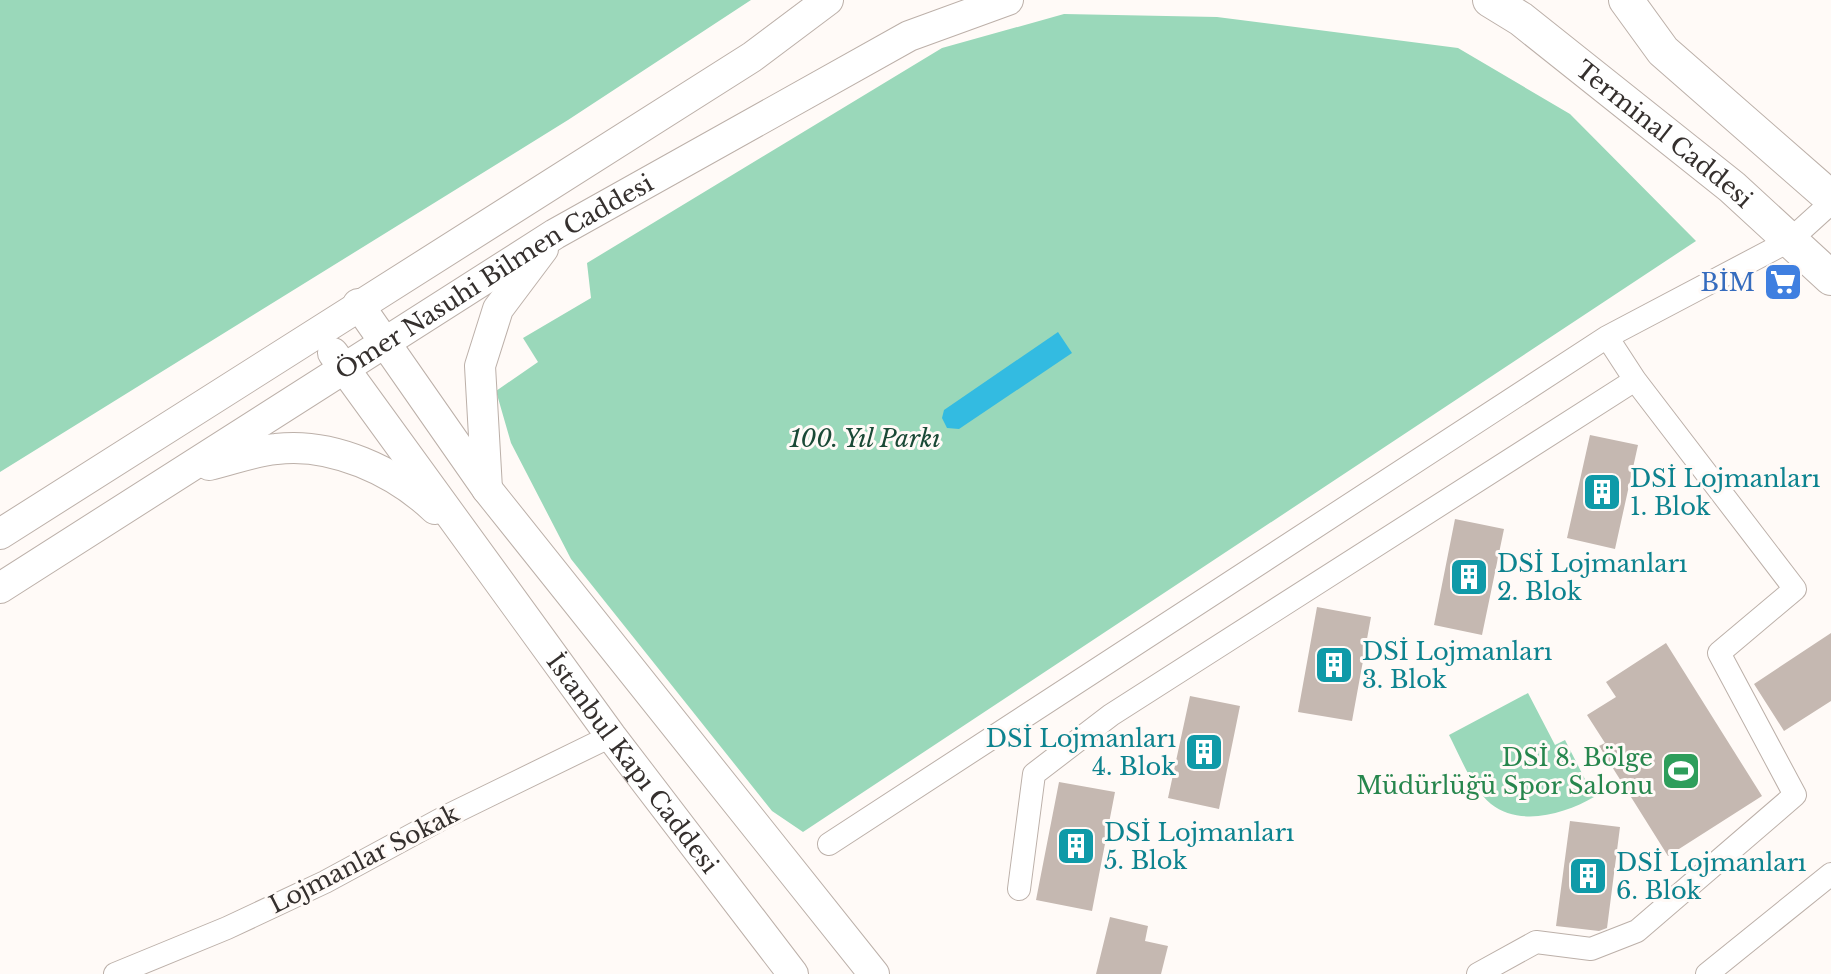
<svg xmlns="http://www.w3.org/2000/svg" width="1831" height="974" font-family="'Libre Baskerville',serif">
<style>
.green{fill:#9ad8ba}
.water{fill:#33bbe1}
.building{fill:#c5b8b1}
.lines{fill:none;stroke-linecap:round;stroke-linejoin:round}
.street-casing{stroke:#bcb0a9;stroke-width:24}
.secondary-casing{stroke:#bcb0a9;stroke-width:32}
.primary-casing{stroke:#bcb0a9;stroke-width:36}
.street{stroke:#fff;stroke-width:22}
.secondary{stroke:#fff;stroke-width:30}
.primary{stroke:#fff;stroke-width:34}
.labels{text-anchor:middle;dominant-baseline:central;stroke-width:6;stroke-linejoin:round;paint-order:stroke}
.street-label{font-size:24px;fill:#35302e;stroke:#fffaf7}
.shop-label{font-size:24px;fill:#366cbe;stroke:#fffaf7;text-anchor:end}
.park-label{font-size:24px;font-style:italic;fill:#1a4936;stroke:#fffaf7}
.culture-label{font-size:24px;fill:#0d838f;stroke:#fffaf7;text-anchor:start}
.leisure-label{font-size:24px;fill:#27864d;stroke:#fffaf7;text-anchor:end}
</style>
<rect width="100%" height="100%" fill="#fffaf7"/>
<!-- green -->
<path class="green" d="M0 0H751L568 120 0 472Z
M1064 14 1217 17 1458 48 1570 114 1696 241 803 832 772 811 571 559 511 443 496 391 538 362 523 338 591 298 587 263 942 48Z
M1528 693 1555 745 1565 740 1594 797C1565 814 1520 827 1491 804 1472 788 1461 758 1449 735Z"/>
<!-- water -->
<path class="water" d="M1058 332 1072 353 959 429 947 428 942 418 944 410Z"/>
<!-- building -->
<path class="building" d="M1590 435 1638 445 1615 549 1567 538Z
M1455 519 1504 529 1482 635 1434 625Z
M1317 607 1371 617 1352 721 1298 712Z
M1831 633V701L1784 731 1754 684Z
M1666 643 1762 796 1668 856 1599 746 1605 743 1587 715 1616 697 1606 682Z
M1190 696 1240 706 1219 809 1168 798Z
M1059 782 1115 792 1092 911 1036 900Z
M1570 821 1620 827 1607 928 1599 931 1556 926Z
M1110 917 1148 926 1145 941 1168 946 1161 974H1096Z"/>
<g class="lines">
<defs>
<path id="street" d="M829 844 1607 337 1789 241 1831 203
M1019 889 1034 774 1111 715 1635 380
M115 974 227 928 325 882 447 816 611 736
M1478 974 1536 942 1591 949 1637 931 1795 795 1719 653 1795 589 1635 380 1607 337
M1707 974 1831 874"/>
<g id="secondary">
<path d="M358 304 487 489 874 974"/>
<path id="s1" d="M333 353 611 736 793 974"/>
<path d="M209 465C231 460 254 451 276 449 332 442 395 471 435 509"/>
<path d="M487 489 480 366 498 309 543 249"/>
<path d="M0 534 752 57 828 0"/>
<path id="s2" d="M0 588 555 234 909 36 1008 0"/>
</g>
<g id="primary">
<path id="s3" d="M1490 0 1521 19 1732 187 1831 278"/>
<path d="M1626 0 1663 51 1831 198"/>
</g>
</defs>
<!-- street casing -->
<use href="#street" class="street-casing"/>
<!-- secondary casing -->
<use href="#secondary" class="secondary-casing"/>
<!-- primary casing -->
<use href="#primary" class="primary-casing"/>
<!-- street -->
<use href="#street" class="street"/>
<!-- secondary -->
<use href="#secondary" class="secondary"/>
<!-- primary -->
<use href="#primary" class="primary"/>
</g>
<!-- icons -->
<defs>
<symbol id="supermarket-square" viewBox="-11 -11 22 22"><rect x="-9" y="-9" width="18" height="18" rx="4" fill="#3f7fe0" stroke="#fffaf7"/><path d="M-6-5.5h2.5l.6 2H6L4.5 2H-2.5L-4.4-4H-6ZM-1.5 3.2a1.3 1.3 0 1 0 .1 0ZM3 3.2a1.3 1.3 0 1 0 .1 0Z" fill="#fff"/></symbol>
<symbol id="building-square" viewBox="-11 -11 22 22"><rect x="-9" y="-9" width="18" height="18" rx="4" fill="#0f9aa8" stroke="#fffaf7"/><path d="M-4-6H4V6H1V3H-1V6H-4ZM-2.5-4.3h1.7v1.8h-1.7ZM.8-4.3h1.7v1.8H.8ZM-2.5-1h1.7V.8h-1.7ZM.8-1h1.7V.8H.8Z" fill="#fff"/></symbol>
<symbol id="stadium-square" viewBox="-11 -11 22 22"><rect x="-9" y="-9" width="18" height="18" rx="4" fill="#2e9e5b" stroke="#fffaf7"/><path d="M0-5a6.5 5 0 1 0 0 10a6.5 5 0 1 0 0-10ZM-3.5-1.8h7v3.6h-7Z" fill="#fff"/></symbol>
</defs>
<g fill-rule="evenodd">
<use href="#supermarket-square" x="1761" y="260" width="44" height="44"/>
<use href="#building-square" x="1580" y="470" width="44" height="44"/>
<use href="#building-square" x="1447" y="555" width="44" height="44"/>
<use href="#building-square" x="1312" y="643" width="44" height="44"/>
<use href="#building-square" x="1182" y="730" width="44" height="44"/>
<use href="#stadium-square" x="1659" y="749" width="44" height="44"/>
<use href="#building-square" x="1054" y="824" width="44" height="44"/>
<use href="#building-square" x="1566" y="854" width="44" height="44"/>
</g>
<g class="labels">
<!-- street labels -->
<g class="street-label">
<text stroke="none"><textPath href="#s3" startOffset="220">Terminal Caddesi</textPath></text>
<text stroke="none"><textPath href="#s2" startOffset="584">Ömer Nasuhi Bilmen Caddesi</textPath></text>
<text stroke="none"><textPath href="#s1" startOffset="508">İstanbul Kapı Caddesi</textPath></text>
<text transform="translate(364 859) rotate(-27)">Lojmanlar Sokak</text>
</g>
<!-- shop labels -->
<g class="shop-label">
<text x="1755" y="282">BİM</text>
</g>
<!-- park labels -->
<g class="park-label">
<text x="865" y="438">100. Yıl Parkı</text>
</g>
<!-- culture labels -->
<g class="culture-label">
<text x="1630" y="478">DSİ Lojmanları<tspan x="1630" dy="28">1. Blok</tspan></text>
<text x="1497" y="563">DSİ Lojmanları<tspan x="1497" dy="28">2. Blok</tspan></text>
<text x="1362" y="651">DSİ Lojmanları<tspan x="1362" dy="28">3. Blok</tspan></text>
<text x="1176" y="738" text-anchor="end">DSİ Lojmanları<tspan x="1176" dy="28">4. Blok</tspan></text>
<text x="1104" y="832">DSİ Lojmanları<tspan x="1104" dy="28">5. Blok</tspan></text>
<text x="1616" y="862">DSİ Lojmanları<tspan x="1616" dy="28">6. Blok</tspan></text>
</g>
<!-- leisure labels -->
<g class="leisure-label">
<text x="1653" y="757">DSİ 8. Bölge<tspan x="1653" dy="28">Müdürlüğü Spor Salonu</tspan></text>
</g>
</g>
</svg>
